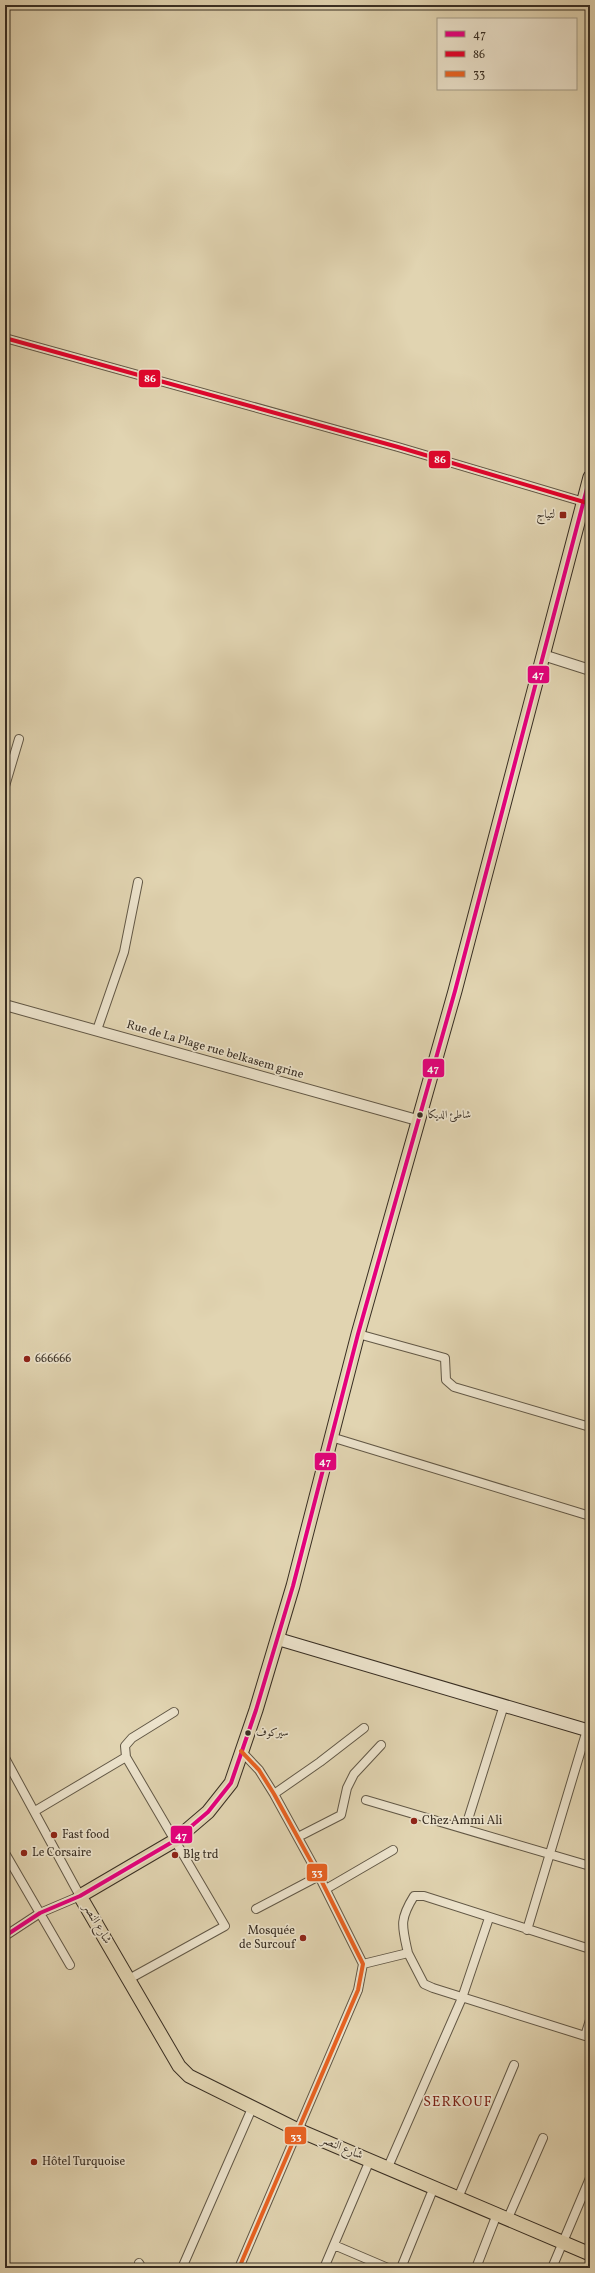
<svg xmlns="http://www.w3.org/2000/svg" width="595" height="2273" font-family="Vollkorn,Amiri,serif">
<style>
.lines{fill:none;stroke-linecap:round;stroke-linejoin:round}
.minor-casing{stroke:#625846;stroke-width:10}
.tertiary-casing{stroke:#625846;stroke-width:12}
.secondary-casing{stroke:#382e23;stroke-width:14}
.primary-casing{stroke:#382e23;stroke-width:15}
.minor{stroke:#ece3cc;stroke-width:8}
.tertiary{stroke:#ece3cc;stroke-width:10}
.secondary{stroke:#ece3cc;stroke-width:12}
.primary{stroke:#e1d4b1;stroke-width:13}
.bus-1-casing{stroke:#ece3cc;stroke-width:7}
.bus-2-casing{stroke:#ece3cc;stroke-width:7}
.bus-3-casing{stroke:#ece3cc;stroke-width:7}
.bus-1{stroke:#e5007d;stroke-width:4}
.bus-2{stroke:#e4002b;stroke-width:4}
.bus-3{stroke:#e96222;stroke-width:4}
.poi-dot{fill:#8f2418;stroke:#ece3cc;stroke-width:1.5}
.bus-dot{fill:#382e23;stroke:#ece3cc;stroke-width:1.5}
.labels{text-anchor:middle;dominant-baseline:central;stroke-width:3.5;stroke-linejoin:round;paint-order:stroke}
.bus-label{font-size:11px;fill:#382e23;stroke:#ece3cc;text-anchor:start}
.poi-label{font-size:12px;fill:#382e23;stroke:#ece3cc;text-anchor:start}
.street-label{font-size:12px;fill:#382e23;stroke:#ece3cc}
.quarter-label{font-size:14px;letter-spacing:1px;fill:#7a1f14;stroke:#ece3cc}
.line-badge{stroke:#ece3cc;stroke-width:1.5}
.badge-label{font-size:11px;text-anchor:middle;font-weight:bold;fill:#fff}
</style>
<rect width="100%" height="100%" fill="#e1d4b1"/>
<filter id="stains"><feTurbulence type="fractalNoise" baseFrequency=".005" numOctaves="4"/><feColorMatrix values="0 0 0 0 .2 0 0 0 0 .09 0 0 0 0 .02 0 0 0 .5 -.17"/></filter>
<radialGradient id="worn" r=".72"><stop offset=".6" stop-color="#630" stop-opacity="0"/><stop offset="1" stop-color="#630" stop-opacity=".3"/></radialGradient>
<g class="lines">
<defs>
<path id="minor" d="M5 338 398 447 584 502
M5 786 19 739
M97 1030 124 952 138 882
M358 1334 445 1358 446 1380 454 1387 590 1427
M331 1437 590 1516
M126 1757 125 1746 132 1738 174 1712
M5 1758 80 1896 40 1913 5 1936
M274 1794 320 1762 364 1728
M366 1800 590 1866
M35 1811 126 1757 225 1926 129 1979
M465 1829 504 1705
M298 1837 341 1815 347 1788 354 1774 381 1745
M5 1853 70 1965
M326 1889 393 1850
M256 1909 319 1876
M527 1930 587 1730
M408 1953C402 1926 399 1920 414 1896H424L590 1949
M363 1964 408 1953 424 1984 433 1988 585 2036 590 2020
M388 2167 462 1998 489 1918
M458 2198 514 2065
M508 2218 543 2138
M334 2245 388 2268
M139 2263 142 2268
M182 2268 253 2106
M239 2268 358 1990 363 1964 319 1876 274 1794 259 1770 241 1751
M324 2268 370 2160
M401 2268 434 2187
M476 2268 497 2214
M552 2268 590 2178"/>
<path id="tertiary" d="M543 655 590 670
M5 1005 417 1120"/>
<path id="secondary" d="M278 1639 590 1731"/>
<path id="primary" d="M590 477 455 991 358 1334 293 1586 256 1710 231 1783 208 1812 174 1841 80 1896 179 2066 189 2076 298 2130 590 2254"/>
</defs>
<!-- minor casing -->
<use href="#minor" class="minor-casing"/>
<!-- tertiary casing -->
<use href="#tertiary" class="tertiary-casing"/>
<!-- secondary casing -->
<use href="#secondary" class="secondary-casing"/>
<!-- primary casing -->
<use href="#primary" class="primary-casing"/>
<!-- minor -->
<use href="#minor" class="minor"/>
<!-- tertiary -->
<use href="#tertiary" class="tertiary"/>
<!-- secondary -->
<use href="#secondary" class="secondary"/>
<!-- primary -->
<use href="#primary" class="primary"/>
<defs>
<path id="bus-1" d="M5 1936 40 1913 80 1896 174 1841 208 1812 231 1783 256 1710 293 1586 358 1334 455 991 590 477"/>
<path id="bus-2" d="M5 338 398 447 584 502"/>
<path id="bus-3" d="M239 2268 358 1990 363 1964 319 1876 274 1794 259 1770 241 1751"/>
</defs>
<!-- bus-1 casing -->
<use href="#bus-1" class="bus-1-casing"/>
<!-- bus-2 casing -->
<use href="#bus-2" class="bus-2-casing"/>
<!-- bus-3 casing -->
<use href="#bus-3" class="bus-3-casing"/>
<!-- bus-1 -->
<use href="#bus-1" class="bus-1"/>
<!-- bus-2 -->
<use href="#bus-2" class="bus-2"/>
<!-- bus-3 -->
<use href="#bus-3" class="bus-3"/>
</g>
<!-- markers -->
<g class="poi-dot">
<rect x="559" y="511" width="8" height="8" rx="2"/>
<circle cx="27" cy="1359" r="4"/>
<circle cx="414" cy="1821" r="4"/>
<circle cx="54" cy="1835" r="4"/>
<circle cx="24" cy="1853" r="4"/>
<circle cx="175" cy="1855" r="4"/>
<circle cx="303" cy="1938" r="4"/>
<circle cx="34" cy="2162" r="4"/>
</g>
<g class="bus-dot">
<circle cx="420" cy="1115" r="3.5"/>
<circle cx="248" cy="1733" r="3.5"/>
</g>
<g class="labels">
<!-- bus labels -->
<g class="bus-label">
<text x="428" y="1115">شاطئ الديكا</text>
<text x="256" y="1733">سيركوف</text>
</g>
<!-- poi labels -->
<g class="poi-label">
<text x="555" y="515" text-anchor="end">لتياج</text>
<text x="35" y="1359">666666</text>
<text x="422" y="1821">Chez Ammi Ali</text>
<text x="62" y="1835">Fast food</text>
<text x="32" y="1853">Le Corsaire</text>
<text x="183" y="1855">Blg trd</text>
<text x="295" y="1931" text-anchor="end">Mosquée<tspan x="295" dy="14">de Surcouf</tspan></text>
<text x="42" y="2162">Hôtel Turquoise</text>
</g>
<!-- street labels -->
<g class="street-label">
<text transform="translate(215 1050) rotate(16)">Rue de La Plage rue belkasem grine</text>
<text transform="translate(97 1924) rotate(60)">شارع النصر</text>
<text transform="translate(342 2148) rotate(23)">شارع النصر</text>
</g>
<!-- quarter labels -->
<g class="quarter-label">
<text x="458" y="2102">SERKOUF</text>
</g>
</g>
<g class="line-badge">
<rect x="138" y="369" width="23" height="19" rx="4" fill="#e4002b"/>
<rect x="428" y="450" width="23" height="19" rx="4" fill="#e4002b"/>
<rect x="527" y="665" width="23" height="19" rx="4" fill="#e5007d"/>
<rect x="422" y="1058" width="23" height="20" rx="4" fill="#e5007d"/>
<rect x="314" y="1452" width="23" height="19" rx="4" fill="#e5007d"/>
<rect x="170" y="1825" width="23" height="19" rx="4" fill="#e5007d"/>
<rect x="306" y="1863" width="22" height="19" rx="4" fill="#e96222"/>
<rect x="284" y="2126" width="23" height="19" rx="4" fill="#e96222"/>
</g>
<g class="badge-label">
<text x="150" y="382">86</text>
<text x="440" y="463">86</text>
<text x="538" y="678">47</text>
<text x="433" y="1072">47</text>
<text x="325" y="1465">47</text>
<text x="181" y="1839">47</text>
<text x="317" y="1876">33</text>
<text x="296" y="2140">33</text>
</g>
<!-- margin -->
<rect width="595" height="2273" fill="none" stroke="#e1d4b1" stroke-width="20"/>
<rect x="6" y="6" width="583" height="2261" fill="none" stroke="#382e23" stroke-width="2"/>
<rect x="10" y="10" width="575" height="2253" fill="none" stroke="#382e23"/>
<!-- legend -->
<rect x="437" y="18" width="140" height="72" fill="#ece3cc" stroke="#a49b88"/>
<rect x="445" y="31" width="20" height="6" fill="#e5007d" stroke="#a49b88"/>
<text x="473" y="38" font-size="12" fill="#382e23">47</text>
<rect x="445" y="51" width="20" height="6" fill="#e4002b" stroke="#a49b88"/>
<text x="473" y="58" font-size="12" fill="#382e23">86</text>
<rect x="445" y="71" width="20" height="6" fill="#e96222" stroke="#a49b88"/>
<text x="473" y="78" font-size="12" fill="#382e23">33</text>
<rect width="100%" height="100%" filter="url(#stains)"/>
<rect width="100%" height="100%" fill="url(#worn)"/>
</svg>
